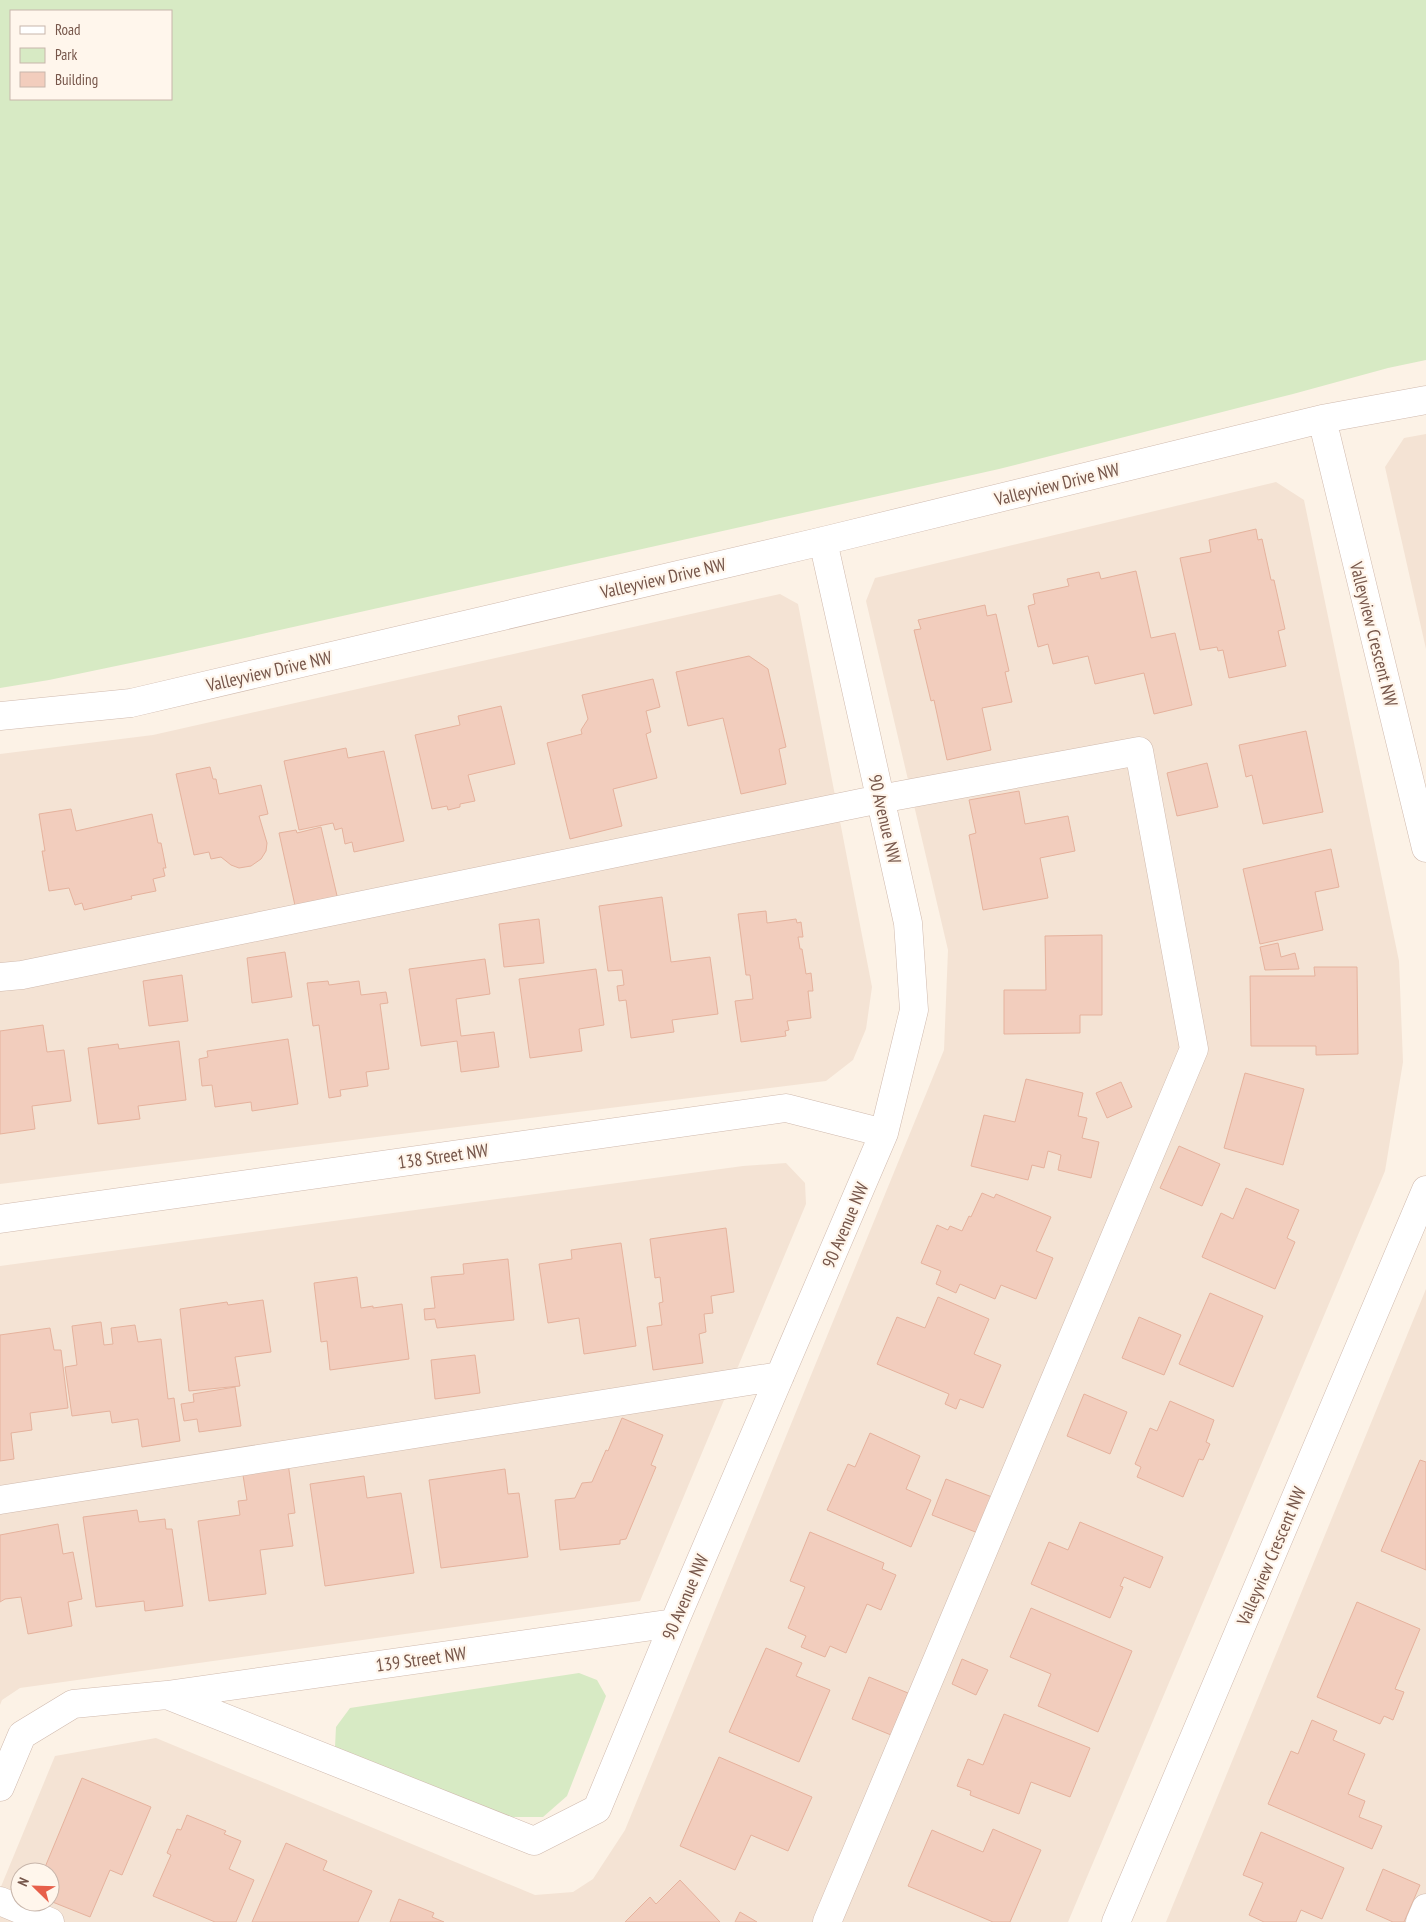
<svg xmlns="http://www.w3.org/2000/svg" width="1426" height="1922" font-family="'PT Sans Narrow',sans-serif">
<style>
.residential{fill:#f4e3d4;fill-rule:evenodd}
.green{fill:#d7eac4;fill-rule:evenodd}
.building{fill:#f2cdbd;stroke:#e5b29d}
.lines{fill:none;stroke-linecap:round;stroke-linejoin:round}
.minor-casing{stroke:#d0baae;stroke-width:29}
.minor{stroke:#fff;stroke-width:28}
.labels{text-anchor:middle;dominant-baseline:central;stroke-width:4.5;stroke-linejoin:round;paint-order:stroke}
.street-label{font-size:18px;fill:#76564a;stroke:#fff6ec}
</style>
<rect width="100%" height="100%" fill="#fcf2e6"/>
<!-- residential -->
<path class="residential" d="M1426 434V649L1385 467 1404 438Z
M1276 482 1304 500 1399 961 1403 1062 1385 1171 1068 1922H0V1889L55 1756 156 1738 535 1895 573 1892 593 1879 625 1830 944 1050 948 950 866 601 875 578ZM20 1872H50V1902H20Z
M780 594 798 604 872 987 866 1029 853 1060 826 1081 0 1184V754L153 735Z
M786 1163 805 1183 806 1204 640 1601 20 1688 2 1700 0 1705V1266L743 1166Z
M1426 1289V1922H1166Z"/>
<!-- green -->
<path class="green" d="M0 0H1426V360L1388 368 1293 394 999 469 164 656 49 680 0 688ZM11 11H171V99H11Z
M579 1673 597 1680 606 1696 567 1796 543 1817H510L335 1747 336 1727 350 1708Z"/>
<!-- building -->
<path class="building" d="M1256 529 1258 540 1262 539 1271 580H1274L1285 629 1278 631 1286 666 1229 678 1223 650 1218 651 1217 647 1200 650 1180 558 1211 552 1209 540Z
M1136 571 1151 638 1175 633 1192 705 1154 714 1144 673 1095 684 1088 656 1053 664 1048 644 1038 647 1028 606 1035 604 1033 594 1069 586 1067 579 1099 572 1101 579Z
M985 605 987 616 996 614 1009 671 1005 672 1012 702 982 708 991 750 947 760 934 700 931 701 914 630 921 629 918 620Z
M749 656 768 669 786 747 779 749 786 784 741 794 723 718 688 726 676 672Z
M653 679 660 707 646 711 651 732 646 734 657 778 613 789 622 826 570 839 547 743 582 734 581 730 588 719 582 695Z
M501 706 515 764 468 775 475 801 460 804V807L448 810 447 806 432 809 415 735 460 725 458 716Z
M1306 731 1323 812 1263 824 1252 775 1246 777 1239 745Z
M346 748 348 758 384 751 404 841 354 852 352 842 345 844 342 828 335 830 333 823 299 830 284 761Z
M1207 763 1218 807 1177 816 1167 773Z
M210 767 213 779H216L219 794 261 785 268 814 259 816 267 843 266 851 261 859 251 866 239 868 231 865 221 857 211 859 209 852 194 855 176 774Z
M1019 791 1025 824 1068 816 1075 851 1040 858 1048 898 983 910 969 835 976 833 969 800Z
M71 809 76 831 152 814 158 843H161L166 868H163L165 876 153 879 156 891 131 896 132 899 84 910 82 903 75 905 69 888 49 891 42 851H45L39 814Z
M321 827 338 900 296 910 279 833 296 830 297 833Z
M1331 849 1339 887 1315 892 1323 930 1260 944 1243 869Z
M662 897 671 962 710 957 718 1014 672 1020 674 1032 631 1038 626 1000 619 1001 617 986 624 985 622 970 608 971 599 906Z
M766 911 767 923 796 919 797 923 801 922 803 937H798L800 949H802L806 974 811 973 813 991H808L811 1018 787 1021 789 1030 785 1031 786 1036 741 1042 735 1001 753 999 750 975H746L738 914Z
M539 919 544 963 504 967 499 924Z
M1102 935V1015H1080V1033L1004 1034V990H1046L1045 936Z
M1278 943 1281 957 1295 953 1299 969 1265 970 1260 947Z
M285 952 292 997 252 1003 247 958Z
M485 959 490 994 456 999 461 1036 494 1032 499 1067 461 1072 457 1041 421 1046 409 969Z
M1314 967H1357L1358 1054 1316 1055V1046H1251L1250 976H1315Z
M596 969 604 1025 579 1029 582 1051 530 1058 519 979Z
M182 975 188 1021 149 1026 143 981Z
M328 981 329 985 359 981 361 995 386 992 388 1003 380 1004 389 1069 366 1072 368 1086 340 1090 341 1096 329 1098 319 1025 313 1026 307 983Z
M43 1025 47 1052 64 1050 71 1101 32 1106 35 1129 0 1134V1031Z
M288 1039 298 1104 252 1111 251 1102 215 1107 212 1085 202 1086 199 1059 208 1057 207 1051Z
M179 1041 186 1100 138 1106 140 1119 98 1124 88 1048 118 1044 119 1049Z
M1245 1073 1304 1089 1283 1165 1224 1148Z
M1026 1079 1083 1093 1078 1116 1087 1118 1082 1138 1099 1142 1091 1178 1058 1170 1061 1155 1048 1151 1044 1168 1032 1165 1028 1180 971 1166 984 1115 1015 1122Z
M1121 1082 1132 1107 1107 1118 1096 1093Z
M1179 1146 1220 1164 1202 1206 1160 1188Z
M1246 1188 1299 1210 1287 1238 1295 1242 1275 1289 1202 1257 1221 1213 1233 1219Z
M982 1193 994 1198 996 1194 1051 1217 1036 1251 1053 1258 1036 1299 1001 1285 995 1299 960 1284 956 1293 936 1284 941 1271 921 1263 937 1225 948 1230 950 1226 962 1231 969 1216 971 1217Z
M726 1228 734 1292 711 1296 713 1313 704 1314 706 1332 699 1334 703 1363 653 1370 647 1327 662 1325 659 1303 663 1302 660 1277 655 1278 650 1239Z
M621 1243 636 1346 584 1354 579 1318 548 1323 539 1264 572 1259 571 1250Z
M508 1259 514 1320 437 1328 435 1319 425 1320 424 1309 435 1308 431 1277 464 1274 463 1264Z
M357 1277 361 1308 373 1306V1308L402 1304 409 1359 330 1370 327 1341 321 1342 314 1283Z
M1210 1293 1263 1316 1233 1387 1179 1364Z
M938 1297 989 1319 974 1354 1001 1365 983 1408 960 1399 956 1409 945 1404 949 1394 877 1364 897 1317 925 1328Z
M263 1300 271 1352 235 1357 240 1386 189 1391 180 1309 227 1302 228 1305Z
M1139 1317 1181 1335 1164 1375 1122 1358Z
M101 1322 104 1345 113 1344 111 1328 135 1325 138 1342 161 1339 168 1399 174 1398 180 1441 142 1447 138 1419 112 1423 110 1411 72 1416 65 1367 77 1365 72 1326Z
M50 1328 54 1350H61L68 1408 30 1413 32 1430 11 1433 14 1459 0 1461V1335Z
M475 1355 480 1393 435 1399 431 1360Z
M235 1387 241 1426 199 1432 197 1419 184 1421 181 1404 194 1402 193 1394Z
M1084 1394 1127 1412 1110 1454 1067 1436Z
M1170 1401 1214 1420 1206 1442 1210 1444 1203 1460 1199 1459 1183 1497 1137 1477 1141 1467 1135 1464 1150 1428 1157 1431Z
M622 1418 663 1435 651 1465 656 1467 626 1539 620 1540V1544L560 1550 555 1500 575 1498 582 1483 592 1482 606 1450 608 1451Z
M870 1433 920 1456 906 1489 931 1500 911 1547 827 1510 848 1464 855 1467Z
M1420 1460 1426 1462V1570L1381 1551Z
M288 1463 295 1513 288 1514 293 1546 260 1550 266 1594 209 1601 198 1521 240 1515 238 1501 247 1500 242 1469Z
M505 1469 508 1494 519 1493 528 1557 441 1568 429 1480Z
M364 1476 367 1498 401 1493 414 1573 325 1586 310 1484Z
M946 1479 992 1497 978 1533 932 1515Z
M137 1510 139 1522 165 1519 166 1529H172L183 1606 145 1611 144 1601 96 1607 83 1517Z
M1080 1522 1163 1557 1150 1588 1124 1577 1120 1586 1123 1587 1110 1618 1031 1584 1049 1542 1068 1550Z
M58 1524 63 1554 73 1552 82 1599 68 1602 72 1626 28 1634 21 1597 5 1599 0 1602V1535Z
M810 1532 884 1563 882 1569 896 1575 881 1610 867 1604 846 1653 830 1646 825 1657 801 1647 806 1636 788 1628 805 1587 790 1581Z
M1357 1602 1420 1629 1395 1689 1404 1692 1393 1720 1384 1716 1380 1724 1317 1697Z
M1031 1608 1132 1651 1098 1732 1038 1706 1051 1674 1010 1657Z
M766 1648 802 1663 796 1676 830 1690 799 1762 729 1732Z
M962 1659 988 1670 976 1695 952 1684Z
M869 1677 908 1693 891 1735 852 1719Z
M1004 1714 1090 1748 1070 1797 1031 1782 1019 1814 970 1795 971 1791 957 1786 968 1759 983 1765Z
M1312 1720 1337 1731 1333 1740 1365 1754 1348 1794 1365 1801 1359 1817 1382 1826 1372 1849 1268 1804 1291 1751 1298 1754Z
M719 1757 812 1797 788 1851 751 1835 735 1870 680 1846Z
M82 1778 151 1807 122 1875 110 1870 90 1917 50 1901V1872H43Z
M187 1815 226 1831 224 1834 241 1841 229 1869 254 1880 236 1922H215L153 1896 171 1855 167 1853 177 1829 181 1830Z
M993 1829 1041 1850 1010 1922H993L908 1886 932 1830 983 1852Z
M1261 1832 1344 1868 1322 1919 1301 1910 1296 1922H1264L1249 1915 1263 1883 1243 1875Z
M286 1843 327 1861 323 1870 372 1891 358 1922H252Z
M1383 1869 1420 1885 1404 1922H1393L1366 1910Z
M680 1880 720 1922H625L650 1897 656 1904Z
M399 1899 434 1913 432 1917 444 1922H390Z
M740 1912 757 1922H735Z"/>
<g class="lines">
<defs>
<path id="minor" d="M1322 419 1426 848
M0 716 131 703 823 541 1322 419 1426 400
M0 977 22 975 880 799 1139 751 1194 1049 827 1922
M0 1219 786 1108 884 1133
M0 1500 780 1376
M167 1695 534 1841 597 1809 674 1623 884 1133 914 1010 908 923 823 541
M0 1787 22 1735 73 1704 167 1695 674 1623
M0 1901 50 1922
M1116 1922 1426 1190
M1420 1922 1426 1908"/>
</defs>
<!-- minor casing -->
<use href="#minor" class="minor-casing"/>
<!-- minor -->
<use href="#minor" class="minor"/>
</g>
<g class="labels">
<!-- street labels -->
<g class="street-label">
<text transform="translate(1057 484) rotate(-14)">Valleyview Drive NW</text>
<text transform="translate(663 578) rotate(-13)">Valleyview Drive NW</text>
<text transform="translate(1374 634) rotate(76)">Valleyview Crescent NW</text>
<text transform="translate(269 671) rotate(-13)">Valleyview Drive NW</text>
<text transform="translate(885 819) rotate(77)">90 Avenue NW</text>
<text transform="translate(443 1156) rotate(-8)">138 Street NW</text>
<text transform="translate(845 1225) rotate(-67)">90 Avenue NW</text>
<text transform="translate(1271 1556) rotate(-67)">Valleyview Crescent NW</text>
<text transform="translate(685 1597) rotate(-67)">90 Avenue NW</text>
<text transform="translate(421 1659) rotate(-8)">139 Street NW</text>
</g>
</g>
<!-- legend -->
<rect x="10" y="10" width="162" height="90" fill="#fff6ec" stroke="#c8b6ab"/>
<rect x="20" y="26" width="25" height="8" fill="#ffffff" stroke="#c8b6ab"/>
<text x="55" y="35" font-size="15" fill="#76564a">Road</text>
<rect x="20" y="48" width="25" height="15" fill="#d7eac4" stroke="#c8b6ab"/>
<text x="55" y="60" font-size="15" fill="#76564a">Park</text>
<rect x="20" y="72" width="25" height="15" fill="#f2cdbd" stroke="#c8b6ab"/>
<text x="55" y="85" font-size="15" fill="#76564a">Building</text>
<!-- north arrow -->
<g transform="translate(35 1887) rotate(293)"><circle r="24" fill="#fff6ec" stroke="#c8b6ab"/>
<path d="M0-4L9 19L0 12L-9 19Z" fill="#e75f4a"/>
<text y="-8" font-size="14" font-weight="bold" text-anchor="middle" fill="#76564a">N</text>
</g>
</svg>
